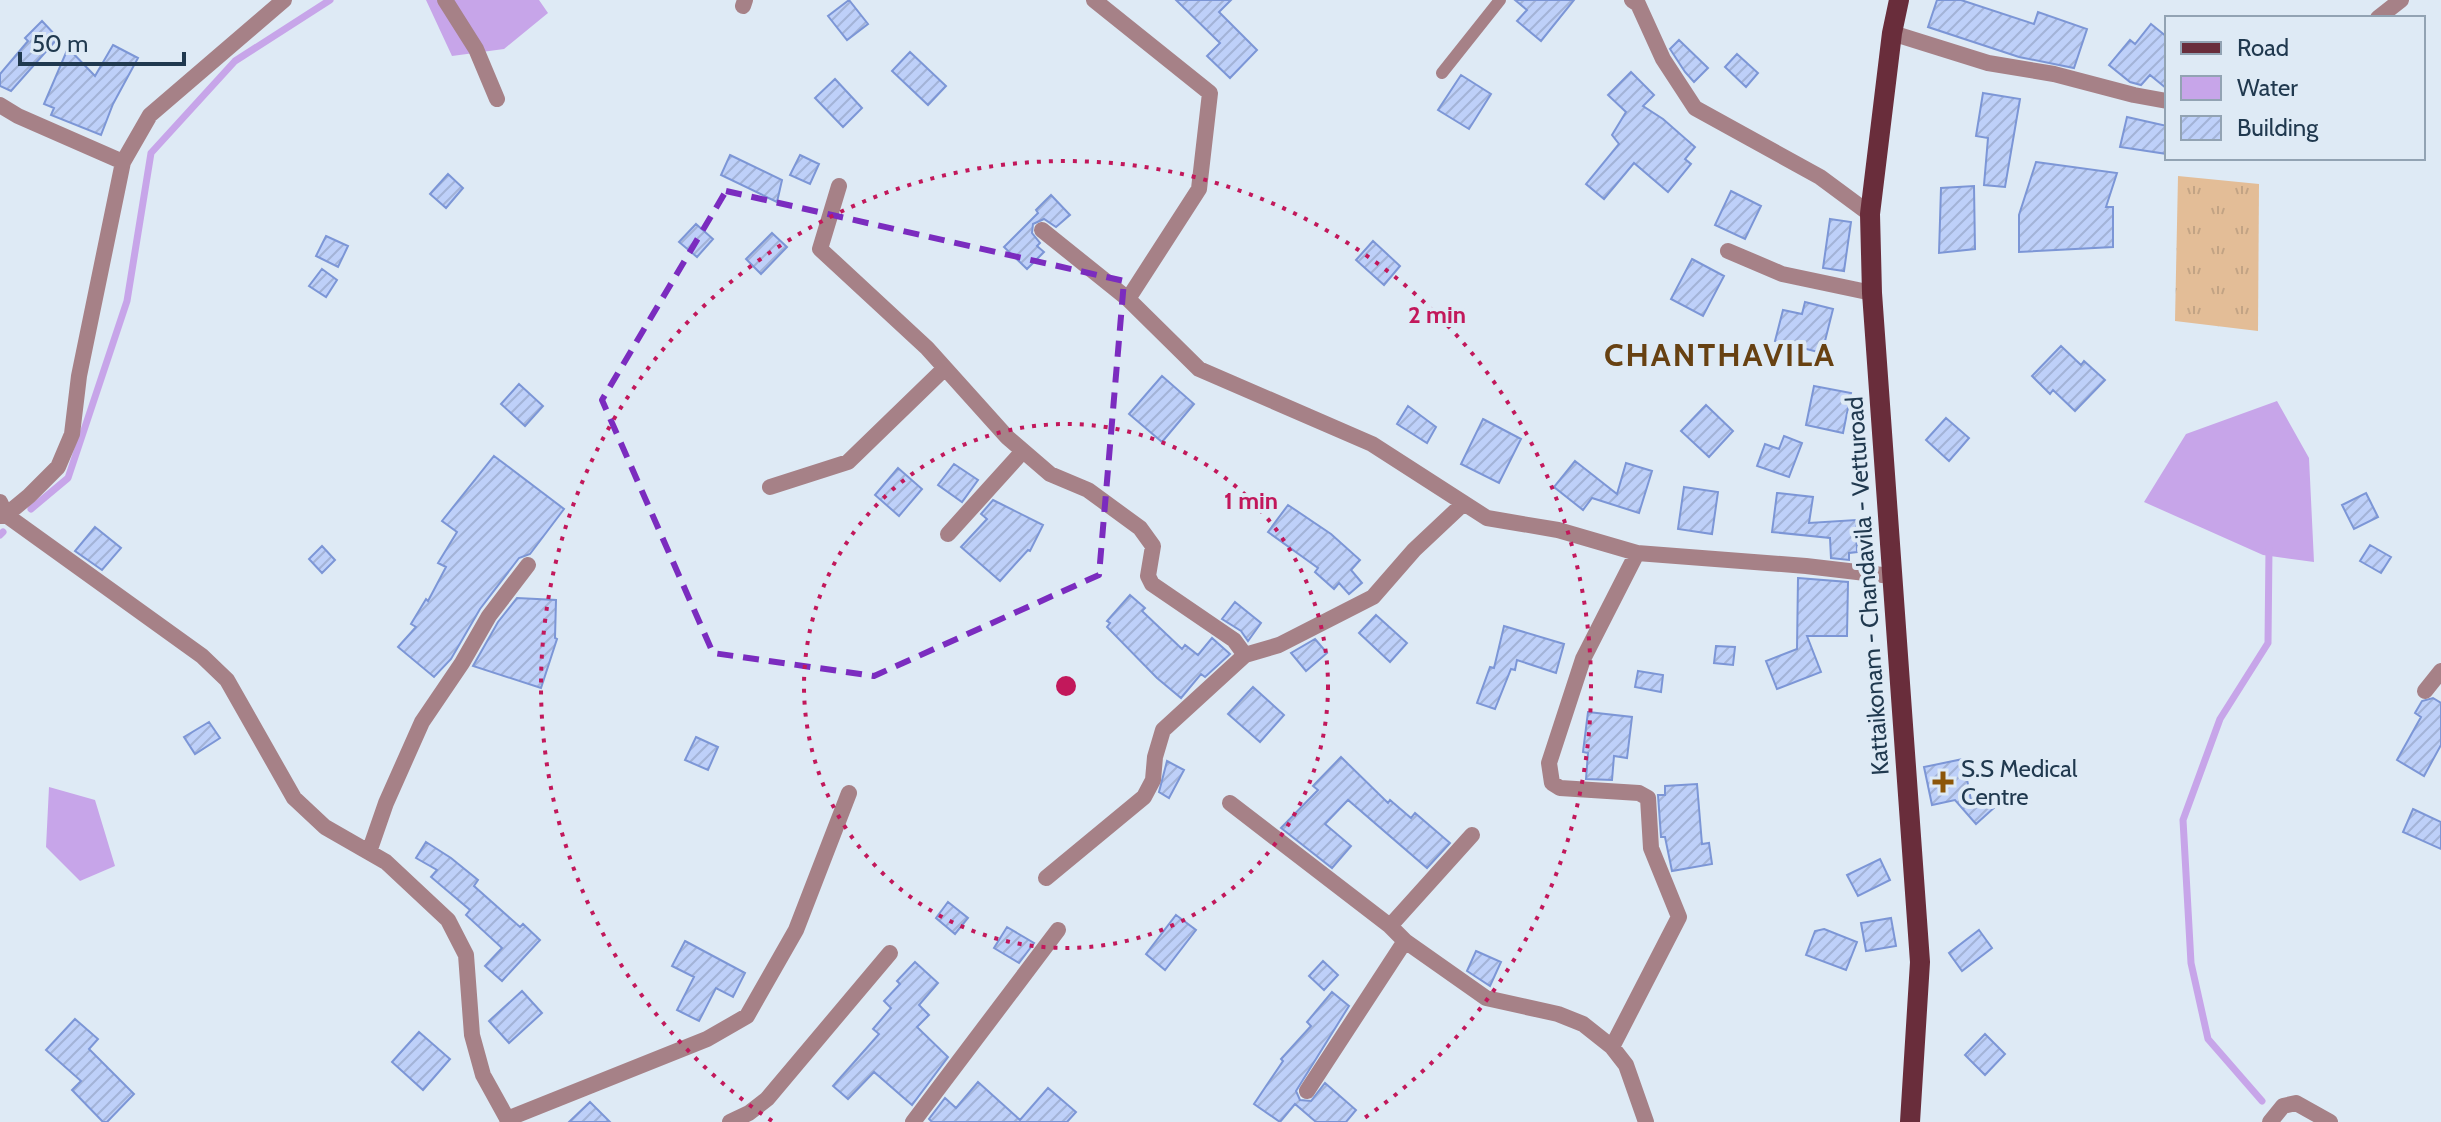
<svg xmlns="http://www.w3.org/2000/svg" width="2441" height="1122" font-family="Cabin,sans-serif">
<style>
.grass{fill:url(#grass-tufts)}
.water{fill:#c7a5e9}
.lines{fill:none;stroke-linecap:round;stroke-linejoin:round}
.stream{stroke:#c7a5e9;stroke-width:7}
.building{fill:url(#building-hatch);stroke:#7c96d6;stroke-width:2}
.lane{stroke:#a68187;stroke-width:12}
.street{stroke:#a68187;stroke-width:16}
.primary{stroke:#692d3b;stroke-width:20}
.marked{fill:none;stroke:#7b2cbf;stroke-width:6;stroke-dasharray:16 10;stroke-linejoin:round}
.ring{fill:none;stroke:#c2185b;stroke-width:4;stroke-dasharray:4 8}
.poi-dot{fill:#8c5608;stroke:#deeaf5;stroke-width:3}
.labels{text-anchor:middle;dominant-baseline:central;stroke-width:8;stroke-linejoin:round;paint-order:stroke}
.street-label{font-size:24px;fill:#20394f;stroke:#deeaf5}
.poi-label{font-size:24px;fill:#20394f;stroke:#deeaf5;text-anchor:start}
.district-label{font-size:32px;font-weight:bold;letter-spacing:2px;fill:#674112;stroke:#deeaf5}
.centre{fill:#c2185b;stroke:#deeaf5;stroke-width:4}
.ring-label{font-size:24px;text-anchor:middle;font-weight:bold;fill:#c2185b;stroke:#deeaf5;stroke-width:8;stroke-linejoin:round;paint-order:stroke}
</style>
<defs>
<pattern id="grass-tufts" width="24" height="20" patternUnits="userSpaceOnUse" patternTransform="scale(2)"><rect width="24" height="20" fill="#e3bd97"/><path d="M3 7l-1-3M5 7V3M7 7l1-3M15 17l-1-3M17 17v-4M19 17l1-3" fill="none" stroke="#c2a384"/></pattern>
<pattern id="building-hatch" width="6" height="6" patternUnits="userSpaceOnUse" patternTransform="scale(2)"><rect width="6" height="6" fill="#bed0f9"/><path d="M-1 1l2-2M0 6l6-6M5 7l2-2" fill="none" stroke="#a3b3d7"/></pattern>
</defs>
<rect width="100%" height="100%" fill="#deeaf5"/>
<!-- grass -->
<path class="grass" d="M2178 176 2259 184 2258 331 2175 321Z"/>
<!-- water -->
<path class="water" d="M426 0H539L548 13 504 49 452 56Z
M2277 401 2309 458 2314 562 2263 555 2144 502 2186 434Z
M49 787 95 800 115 866 80 881 46 847Z"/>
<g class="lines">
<!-- stream -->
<path class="stream" d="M31 509 68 478 127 301 151 153 235 61 330 0
M0 535 3 532
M2262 1101 2208 1039 2191 963 2183 820 2220 719 2268 643 2269 548"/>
</g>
<!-- building -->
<path class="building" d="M849 0 868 24 847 40 828 16Z
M1176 0H1231L1219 12 1257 50 1230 78 1207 56 1220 43Z
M1515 0H1574L1541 41 1517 21 1527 10Z
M1937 0H1961L2034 24 2038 12 2087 29 2074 68 2019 57 1928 27Z
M42 21 58 38 11 91 0 86V74L28 41 25 38Z
M2151 24 2167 37V89L2150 75 2141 85 2130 82 2109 65 2130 40 2135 44Z
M1679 40 1708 68 1694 82 1685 72 1670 49Z
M113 45 138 58 113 104 101 135 51 115 54 108 44 104 68 48 95 76Z
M910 52 946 86 928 105 892 71Z
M1737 54 1758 73 1746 87 1725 67Z
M1631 72 1654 95 1643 106 1663 119 1695 147 1685 159 1691 164 1668 192 1634 163 1604 199 1586 184 1619 144 1612 135 1626 112 1608 95Z
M1461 75 1491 94 1469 129 1438 110Z
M835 79 862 108 843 127 815 98Z
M1983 93 2020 99 2005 187 1984 185 1988 138 1976 136Z
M2127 117 2167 126V154L2120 147Z
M730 155 782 180 777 202 721 175Z
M800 155 819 164 810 184 790 175Z
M2036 162 2117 173 2106 207H2113V247L2019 252V215Z
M448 174 463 188 446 208 430 194Z
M1974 186 1975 249 1939 253 1941 188Z
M1731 191 1761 206 1745 239 1715 225Z
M1051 195 1070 215 1056 227 1044 219 1033 224 1032 233 1040 243 1037 246 1044 252 1027 269 1004 247 1038 213 1036 210Z
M1830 219 1851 222 1844 271 1823 268Z
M696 224 713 239 697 257 679 242Z
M772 233 787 247 761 274 746 259Z
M326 236 348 246 338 267 316 256Z
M1373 241 1400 266 1384 285 1356 260Z
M1692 259 1724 276 1703 316 1671 299Z
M322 269 337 280 326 297 309 286Z
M1805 302 1833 309 1822 353 1775 341 1783 310 1802 314Z
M2061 346 2081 365 2084 361 2105 380 2075 411 2053 390 2050 394 2032 376Z
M1162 376 1194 404 1162 442 1129 414Z
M519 384 543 406 525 426 501 404Z
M1814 386 1851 393 1843 433 1806 425Z
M1706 405 1733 431 1709 457 1681 431Z
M1408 406 1436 427 1427 443 1397 424Z
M1946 418 1969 438 1949 461 1926 440Z
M1483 419 1521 439 1499 483 1461 464Z
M1784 436 1802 443 1789 477 1757 466 1765 444 1779 449Z
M494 456 564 509 530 554 519 558 480 609 451 659 434 677 398 647 416 627 411 624 426 599 428 601 446 567 438 563 457 532 442 521Z
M1575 461 1617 494 1626 463 1652 471 1639 513 1592 498 1583 510 1554 487Z
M954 464 978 480 962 502 938 485Z
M898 468 922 489 899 516 875 495Z
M1684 487 1718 492 1712 534 1678 529Z
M1777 493 1813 497 1809 523 1856 520 1857 552 1849 553V560L1831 558 1830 538 1772 532Z
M2366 493 2378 517 2354 529 2342 505Z
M993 500 1043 525 1030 551 1028 550 1000 581 961 547 987 519 981 514Z
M1288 505 1331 534 1360 560 1351 570 1362 583 1349 594 1339 583 1334 589 1315 572 1318 568 1268 532Z
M95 527 121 548 102 570 75 551Z
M2370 545 2391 557 2381 573 2360 561Z
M322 546 335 560 322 573 309 559Z
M1798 578 1848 582 1847 636H1807L1821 672 1777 689 1766 661 1797 649Z
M1130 595 1145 608 1142 611 1182 649 1185 645 1198 655 1212 638 1230 654 1205 677 1201 674 1181 698 1157 678 1107 627 1110 623 1107 621Z
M517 598 556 600 555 638 557 639 541 688 473 666 498 622Z
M1235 602 1261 623 1248 641 1241 631 1222 619Z
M1376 615 1407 643 1390 662 1359 633Z
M1504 626 1564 644 1556 673 1517 660 1515 670 1511 669 1495 709 1477 703 1490 667 1494 668Z
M1315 639 1327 653 1306 671 1291 653Z
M1716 646 1735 647 1733 665 1714 663Z
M1638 671 1663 675 1661 692 1635 687Z
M1253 687 1284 715 1260 742 1228 714Z
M2433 698 2441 703V745L2424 776 2397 760 2421 717 2415 713 2422 701Z
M1588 712 1632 717 1627 758 1614 756 1612 780 1586 779 1588 753 1583 752Z
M209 722 220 738 195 754 184 737Z
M696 737 718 747 708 770 685 760Z
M1341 757 1388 803 1390 800 1411 818 1415 813 1450 843 1427 868 1348 800 1325 824 1351 846 1332 868 1281 828 1318 790 1313 786Z
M1963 759 1971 800 1982 791 1995 807 1976 824 1955 800 1932 805 1924 767Z
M1167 761 1184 770 1169 798 1159 792Z
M1697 784 1702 844 1709 843 1712 864 1672 871 1665 837H1661L1658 795H1665V786Z
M2413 809 2441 822V849L2403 832Z
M426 842 451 858 478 880 474 886 520 927 523 924 540 940 502 981 485 966 502 948 466 915 470 910 431 877 437 870 416 858Z
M1880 859 1890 880 1858 896 1847 875Z
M948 902 968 918 955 934 936 918Z
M1176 915 1196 930 1165 970 1146 954Z
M1891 918 1896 946 1866 951 1861 923Z
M1007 927 1034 943 1019 963 994 948Z
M1824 929 1857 942 1846 970 1806 955 1815 931Z
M1979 930 1992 948 1962 971 1949 953Z
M685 941 745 973 733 997 716 988 699 1021 677 1010 694 977 672 966Z
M1476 951 1501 962 1490 986 1467 971Z
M1323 961 1338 975 1324 990 1309 976Z
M915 962 938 983 919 1005 929 1015 917 1027 948 1057 912 1105 874 1072 848 1099 833 1086 879 1034 873 1029 891 1008 884 1001 900 984 897 981Z
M522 991 542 1013 509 1043 489 1021Z
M1332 992 1349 1006 1296 1091 1300 1100 1311 1101 1325 1083 1356 1110 1346 1122H1316L1295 1104 1280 1122 1254 1104 1283 1061 1281 1059 1311 1026 1307 1022Z
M75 1019 98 1039 89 1049 134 1094 107 1122H103L72 1090 81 1081 46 1050Z
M419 1032 450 1059 423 1090 392 1062Z
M1985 1034 2005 1054 1985 1075 1965 1055Z
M978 1082 1020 1120 1048 1088 1076 1112 1067 1122H932L929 1119 945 1098 956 1108Z
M590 1102 610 1122H569Z"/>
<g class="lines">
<!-- lane -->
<path class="lane" d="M1442 73 1500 0"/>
<!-- street -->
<path class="street" d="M445 0 476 49 497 99
M1094 0 1210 93 1199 189 1128 299 1199 369 1372 444 1487 518 1558 530 1637 553 1806 566 1891 576
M1632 0 1638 4 1663 59 1695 108 1820 177 1870 214
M743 6 745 0
M2378 18 2401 0
M1892 33 1988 63 2054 74 2134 95 2167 101
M0 105 18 116 123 162
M839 186 820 249 927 348 1007 437 1050 474 1088 490 1140 528 1153 546 1148 576 1152 584 1234 640 1245 655 1163 730 1155 757 1153 780 1144 797 1046 878
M1042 230 1128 299
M1728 251 1782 274 1872 293
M770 487 848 462 945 368
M0 502 6 515 202 656 227 680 294 798 325 827 386 862 448 920 466 955 472 1035 483 1075 509 1122
M0 516 6 515 29 496 58 467 72 434 79 376 123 162 150 115 284 0
M948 534 1023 451
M1245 655 1279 645 1373 597 1414 550 1464 503
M2425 691 2441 671
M1230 803 1390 926
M369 852 386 803 422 722 462 663 489 616 528 565
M1405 941 1486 998 1558 1014 1583 1024 1612 1047 1626 1065 1646 1122
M1612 1047 1679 917 1651 848 1648 798 1639 793 1560 788 1552 783 1549 763 1583 659 1637 553
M1307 1091 1405 941 1390 926 1472 835
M507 1119 707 1039 747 1016 796 930 849 793
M730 1122 749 1113 767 1099 890 953
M913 1122 1058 930
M2270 1122 2283 1106 2296 1103 2330 1122"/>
<!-- primary -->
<path class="primary" d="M1899 0 1892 33 1870 214 1872 293 1920 962 1910 1122"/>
</g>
<!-- marked area -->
<path class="marked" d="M726 191 1124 281 1099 575 874 676 713 653 602 400Z"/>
<!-- distance rings -->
<g class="ring">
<circle cx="1066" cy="686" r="262"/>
<path d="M772 1121A525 525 0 1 1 1360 1121"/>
</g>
<!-- markers -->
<path class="poi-dot" d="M1939 770h8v8h8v8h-8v8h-8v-8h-8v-8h8z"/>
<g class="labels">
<!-- street labels -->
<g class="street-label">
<text transform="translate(1867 586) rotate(-94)">Kattaikonam - Chandavila - Vetturoad</text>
</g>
<!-- poi labels -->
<g class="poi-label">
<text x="1961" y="768">S.S Medical<tspan x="1961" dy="28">Centre</tspan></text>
</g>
<!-- district labels -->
<g class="district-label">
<text x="1720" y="354">CHANTHAVILA</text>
</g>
</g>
<circle cx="1066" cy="686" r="12" class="centre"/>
<g class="ring-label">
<text x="1437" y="323">2 min</text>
<text x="1251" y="509">1 min</text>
</g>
<!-- legend -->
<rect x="2165" y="16" width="260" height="144" fill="#deeaf5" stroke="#92a3b3" stroke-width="2"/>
<rect x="2181" y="42" width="40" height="12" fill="#692d3b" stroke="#92a3b3" stroke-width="2"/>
<text x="2237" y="56" font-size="24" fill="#20394f">Road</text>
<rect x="2181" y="76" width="40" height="24" fill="#c7a5e9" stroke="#92a3b3" stroke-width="2"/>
<text x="2237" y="96" font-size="24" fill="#20394f">Water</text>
<rect x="2181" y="116" width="40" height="24" fill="url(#building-hatch)" stroke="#92a3b3" stroke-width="2"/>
<text x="2237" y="136" font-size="24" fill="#20394f">Building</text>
<!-- scale -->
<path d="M20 52v12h164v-12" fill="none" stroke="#20394f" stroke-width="4"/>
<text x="32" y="52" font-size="24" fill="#20394f" stroke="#deeaf5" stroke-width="6" paint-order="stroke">50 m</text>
</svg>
